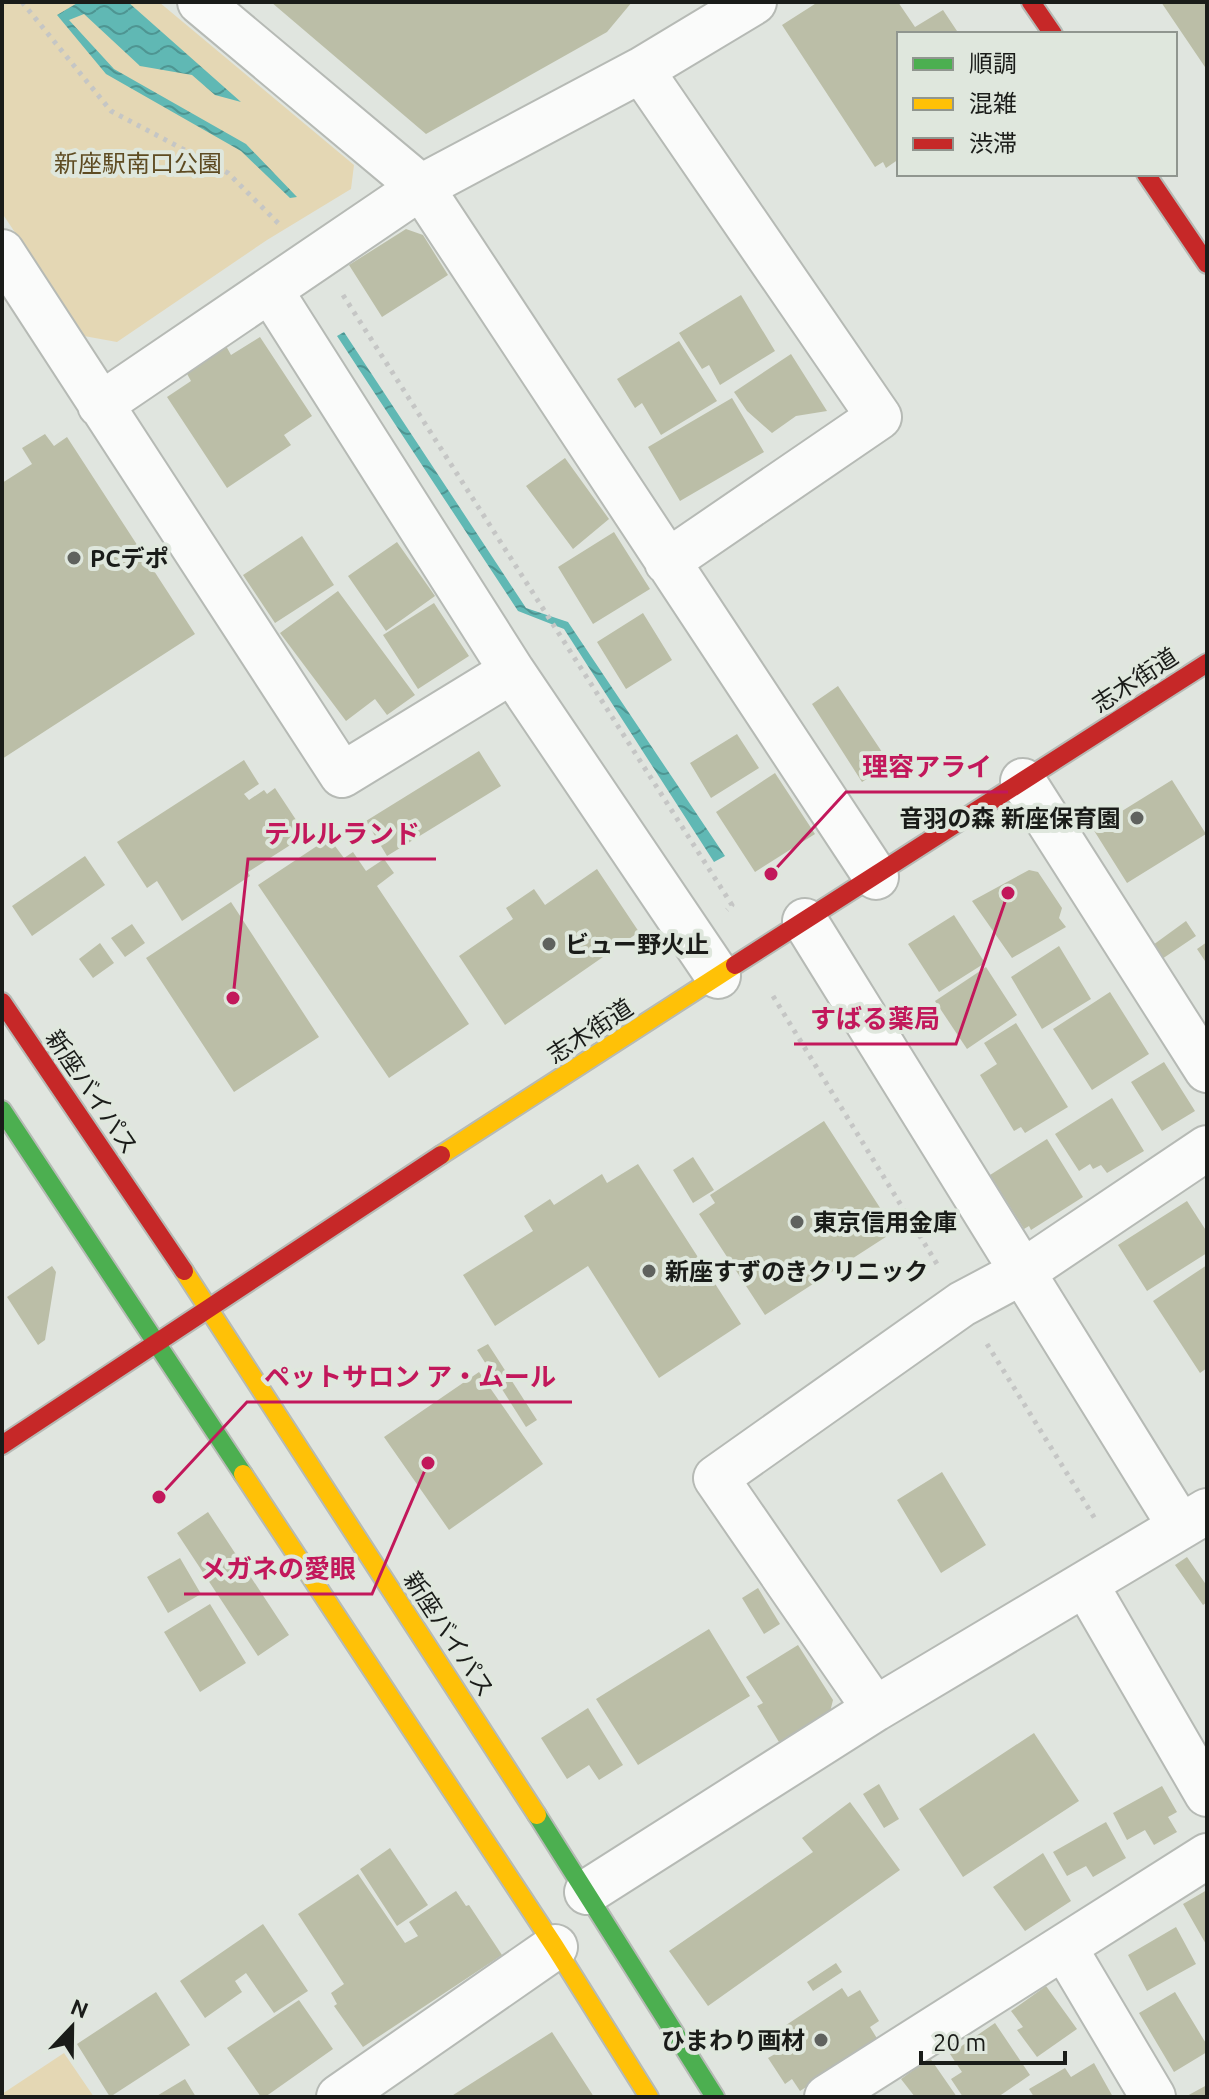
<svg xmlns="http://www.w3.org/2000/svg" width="1209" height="2099" font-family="Ubuntu,'Noto Sans JP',sans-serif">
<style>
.park{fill:#e4d7b4}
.water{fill:url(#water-waves)}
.building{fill:#bbbea7}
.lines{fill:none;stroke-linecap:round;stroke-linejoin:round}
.street-casing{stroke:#b6bab5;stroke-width:48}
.fast-casing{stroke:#b6bab5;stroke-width:22}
.slow-casing{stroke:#b6bab5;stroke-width:22}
.jam-casing{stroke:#b6bab5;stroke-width:22}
.path{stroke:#c5c6c5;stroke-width:5;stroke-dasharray:4 6;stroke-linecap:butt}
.street{stroke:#fafbfa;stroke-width:44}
.fast{stroke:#4caf50;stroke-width:18}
.slow{stroke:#ffc107;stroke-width:18}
.jam{stroke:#c62828;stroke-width:18}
.poi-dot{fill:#5f625e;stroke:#dfe7dd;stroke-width:3}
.labels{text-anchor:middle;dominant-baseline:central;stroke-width:8;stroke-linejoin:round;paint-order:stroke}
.park-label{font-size:24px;fill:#5e4b22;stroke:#dfe7dd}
.poi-label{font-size:24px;font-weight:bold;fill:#1a1c19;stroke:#dfe7dd;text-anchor:start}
.street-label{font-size:24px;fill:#1a1c19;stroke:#dfe7dd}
.leader{fill:none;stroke:#c2185b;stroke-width:3}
.callout-dot{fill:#c2185b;stroke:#dfe7dd;stroke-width:3}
.callout-label{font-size:26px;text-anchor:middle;font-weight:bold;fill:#c2185b;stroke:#dfe7dd;stroke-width:8;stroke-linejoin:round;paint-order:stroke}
</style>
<defs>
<pattern id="water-waves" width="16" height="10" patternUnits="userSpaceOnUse" patternTransform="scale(2)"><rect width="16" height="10" fill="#60b8b4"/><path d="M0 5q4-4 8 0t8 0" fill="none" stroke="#4e9592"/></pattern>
</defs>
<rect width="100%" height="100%" fill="#e0e5df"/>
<!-- park -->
<path class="park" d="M2 2H159L354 165 351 189 267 240 117 342 84 336 2 213Z
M64 2053 94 2097H2V2094Z"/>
<!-- water -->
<path class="water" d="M79 2H128L241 102 215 95 192 75 140 66 84 14 69 20 114 69 246 144 297 197 290 198 241 151 106 74 57 15Z
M344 332 526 608 568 622 725 856 714 862 564 629 518 611 337 336Z"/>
<!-- building -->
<path class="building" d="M271 2H632L607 32 426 134Z
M818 2H898L915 27 943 10 959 34H899V159L886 168 883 162 875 167 782 25Z
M1161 2H1207V70Z
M406 229 423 235 448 275 382 317 349 265Z
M741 295 775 351 720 385 709 365 702 369 679 333Z
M260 337 312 416 284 435 291 445 227 488 167 397 191 381 186 372 226 346 231 355Z
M679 341 717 401 661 435 642 403 635 408 617 379Z
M791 354 827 411 796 416 772 433 747 411 734 392Z
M732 398 764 452 680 501 648 447Z
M45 434 54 446 67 437 195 634 2 759V483L32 464 22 448Z
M565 458 609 519 573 549 526 486Z
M614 532 650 589 593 624 558 567Z
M302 536 334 585 275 623 243 575Z
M397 542 435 596 386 631 348 576Z
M338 591 415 695 387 715 375 699 346 721 280 633Z
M434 603 469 656 418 689 383 635Z
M643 613 672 660 626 689 597 642Z
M838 686 890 764 862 782 812 704Z
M737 734 759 768 711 798 690 763Z
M479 751 501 786 387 856 366 821Z
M244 760 259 784 244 794 249 800 264 790 267 794 275 788 306 835 248 872 250 876 182 921 157 881 147 888 117 842Z
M775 773 815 834 755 872 716 812Z
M1172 780 1206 834 1127 883 1093 829Z
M329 838 344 858 353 852 366 871 384 859 394 873 377 886 469 1024 389 1078 258 885Z
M85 856 105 885 32 936 12 906Z
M597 869 639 932 505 1025 459 956 513 919 506 908 534 889 545 905Z
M1029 870 1038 872 1062 908 1059 918 1066 927 1012 958 972 901Z
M231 902 319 1037 234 1092 146 958Z
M954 915 985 963 939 992 908 944Z
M1186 921 1196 936 1162 959 1153 945Z
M132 924 145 943 125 957 111 938Z
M1207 942V964L1197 949Z
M100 943 114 963 93 978 79 959Z
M1059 946 1091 999 1042 1029 1011 977Z
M986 967 1017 1015 967 1049 935 1001Z
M1110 992 1149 1054 1092 1090 1053 1029Z
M1016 1023 1068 1107 1025 1133 1021 1127 1014 1131 980 1075 997 1064 984 1043Z
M1164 1062 1195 1111 1162 1131 1131 1082Z
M1112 1098 1144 1151 1107 1173 1101 1165 1093 1169 1090 1164 1079 1171 1055 1134Z
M824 1121 895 1231 765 1315 699 1214 715 1203 710 1195Z
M1047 1139 1083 1197 1031 1230 1029 1226 1024 1229 990 1175Z
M693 1157 714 1190 693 1203 673 1170Z
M638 1164 741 1324 659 1378 588 1266 495 1326 463 1275 533 1231 524 1216 550 1199 554 1205 602 1174 607 1183Z
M1187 1201 1207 1232V1253L1147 1291 1118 1245Z
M1207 1265V1368L1200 1373 1153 1301Z
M52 1266 56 1272 45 1340 38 1345 7 1297Z
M488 1344 537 1420 526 1427 477 1350Z
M479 1372 543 1464 449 1530 384 1437Z
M942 1472 986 1545 941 1573 897 1500Z
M208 1512 289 1635 258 1656 177 1533Z
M1187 1557 1207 1586V1602L1203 1605 1175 1565Z
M180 1558 201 1594 168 1613 147 1577Z
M758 1588 780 1624 764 1634 742 1598Z
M210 1604 246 1663 200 1692 164 1632Z
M709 1629 750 1696 638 1765 596 1699Z
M798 1645 833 1700 829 1716 782 1747 757 1706 763 1703 746 1677Z
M588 1708 623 1765 599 1780 589 1765 567 1779 541 1738Z
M1034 1733 1079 1801 963 1877 919 1809Z
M879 1784 899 1819 884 1828 863 1794Z
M1162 1786 1177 1812 1168 1817 1177 1832 1154 1845 1145 1830 1127 1840 1113 1813Z
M850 1802 900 1870 708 2006 669 1951 813 1852 802 1838Z
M1106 1822 1126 1858 1093 1877 1086 1866 1067 1876 1053 1852Z
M390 1848 428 1905 397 1926 360 1869Z
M1043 1853 1071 1901 1025 1931 993 1887Z
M358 1874 405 1943 418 1936 409 1922 456 1891 466 1906 469 1905 502 1955 363 2047 334 2006 337 2004 331 1993 344 1984 298 1914Z
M1207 1890V1946L1183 1904Z
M263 1924 308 1991 274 2013 246 1973 235 1981 242 1992 205 2018 180 1981Z
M1176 1927 1196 1964 1147 1991 1128 1955Z
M836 1963 842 1972 813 1991 807 1982Z
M1046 1986 1077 2029 1037 2057 1017 2030 1023 2027 1011 2011Z
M842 1988 848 1997 860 1990 879 2021 870 2027 878 2040 800 2091 792 2079 785 2084 768 2058 775 2054 765 2039Z
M156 1992 190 2045 110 2097 77 2044Z
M1175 1992 1207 2045V2052L1174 2072 1139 2013Z
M299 2000 333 2049 265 2097H261L227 2048Z
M995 2023 1030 2075 998 2097H963L951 2079 962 2072 950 2054Z
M552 2032 594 2097H450Z
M930 2058 957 2097H915L901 2079Z
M1094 2063 1113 2097H1034L1029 2089 1065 2068 1071 2077Z
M185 2079 196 2097H155Z
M1207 2085V2097H1185Z"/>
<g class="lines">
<defs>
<path id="street" d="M200 2 421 187 876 877
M641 70 879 417 667 562
M2 252 342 775 512 671 718 976
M270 290 512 671
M100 405 421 187 641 70 754 2
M1023 781 1207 1070
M805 921 1180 1526
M1086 1585 1207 1794
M875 1709 716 1478 962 1304 1024 1271 1207 1148
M587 1892 875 1709 1207 1511
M1064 1947 1153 2097
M339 2097 555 1947
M827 2097 1207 1856"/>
<path id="fast" d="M2 1110 243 1474
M537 1815 715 2097"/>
<path id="slow" d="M441 1155 735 965
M184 1271 537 1815
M243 1474 555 1947 649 2097"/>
<path id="jam" d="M1031 2 1053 34
M1146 174 1207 264
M735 965 1207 663
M2 1002 184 1271
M2 1445 441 1155"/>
</defs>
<!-- street casing -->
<use href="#street" class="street-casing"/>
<!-- fast casing -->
<use href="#fast" class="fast-casing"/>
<!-- slow casing -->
<use href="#slow" class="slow-casing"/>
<!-- jam casing -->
<use href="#jam" class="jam-casing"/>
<!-- path -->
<path class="path" d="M22 2 111 111 228 173 282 227
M343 295 732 905 727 910
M773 996 937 1264
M987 1344 1097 1522"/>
<!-- street -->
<use href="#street" class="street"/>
<!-- fast -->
<use href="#fast" class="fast"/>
<!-- slow -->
<use href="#slow" class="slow"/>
<!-- jam -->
<use href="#jam" class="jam"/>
</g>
<!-- markers -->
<g class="poi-dot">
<circle cx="74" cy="558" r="8"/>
<circle cx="1137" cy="818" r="8"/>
<circle cx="549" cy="944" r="8"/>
<circle cx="797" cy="1222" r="8"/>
<circle cx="649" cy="1271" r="8"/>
<circle cx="821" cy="2040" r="8"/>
</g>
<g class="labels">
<!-- park labels -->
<g class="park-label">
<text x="138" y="163">新座駅南口公園</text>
</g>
<!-- poi labels -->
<g class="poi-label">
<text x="90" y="558">PCデポ</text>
<text x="1121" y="818" text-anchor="end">音羽の森 新座保育園</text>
<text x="565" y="944">ビュー野火止</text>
<text x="813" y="1222">東京信用金庫</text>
<text x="665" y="1271">新座すずのきクリニック</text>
<text x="805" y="2040" text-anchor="end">ひまわり画材</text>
</g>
<!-- street labels -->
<g class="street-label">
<text transform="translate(1135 680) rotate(-33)">志木街道</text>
<text transform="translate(590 1031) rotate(-33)">志木街道</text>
<text transform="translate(92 1092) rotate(56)">新座バイパス</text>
<text transform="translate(449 1634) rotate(57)">新座バイパス</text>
</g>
</g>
<!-- callouts -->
<path class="leader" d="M771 874L846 792H1008M233 998L248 859H436M1008 893L956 1044H794M159 1497L247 1402H572M428 1463L372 1594H184"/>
<g class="callout-dot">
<circle cx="771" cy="874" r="8"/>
<circle cx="233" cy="998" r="8"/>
<circle cx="1008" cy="893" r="8"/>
<circle cx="159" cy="1497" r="8"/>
<circle cx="428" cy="1463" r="8"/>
</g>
<g class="callout-label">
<text x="927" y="776">理容アライ</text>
<text x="342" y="843">テルルランド</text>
<text x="875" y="1028">すばる薬局</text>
<text x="410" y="1386">ペットサロン ア・ムール</text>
<text x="278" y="1578">メガネの愛眼</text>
</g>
<!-- border -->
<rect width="1209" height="2099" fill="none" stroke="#1a1c19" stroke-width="8"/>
<!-- legend -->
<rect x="897" y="32" width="280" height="144" fill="#dfe7dd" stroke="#90968f" stroke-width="2"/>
<rect x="913" y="58" width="40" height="12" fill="#4caf50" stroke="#90968f" stroke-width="2"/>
<text x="969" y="72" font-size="24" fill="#1a1c19">順調</text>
<rect x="913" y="98" width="40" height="12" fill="#ffc107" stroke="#90968f" stroke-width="2"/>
<text x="969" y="112" font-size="24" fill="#1a1c19">混雑</text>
<rect x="913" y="138" width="40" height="12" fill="#c62828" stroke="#90968f" stroke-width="2"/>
<text x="969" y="152" font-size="24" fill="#1a1c19">渋滞</text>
<!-- north arrow -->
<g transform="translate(72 2027) rotate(22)" stroke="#dfe7dd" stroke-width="6" paint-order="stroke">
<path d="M0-6L14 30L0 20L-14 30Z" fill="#1a1c19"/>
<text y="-12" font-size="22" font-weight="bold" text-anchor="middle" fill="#1a1c19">N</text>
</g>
<!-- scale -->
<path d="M921 2051v12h144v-12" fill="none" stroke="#1a1c19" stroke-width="4"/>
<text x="933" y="2051" font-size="24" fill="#1a1c19" stroke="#dfe7dd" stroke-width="6" paint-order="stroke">20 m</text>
</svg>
